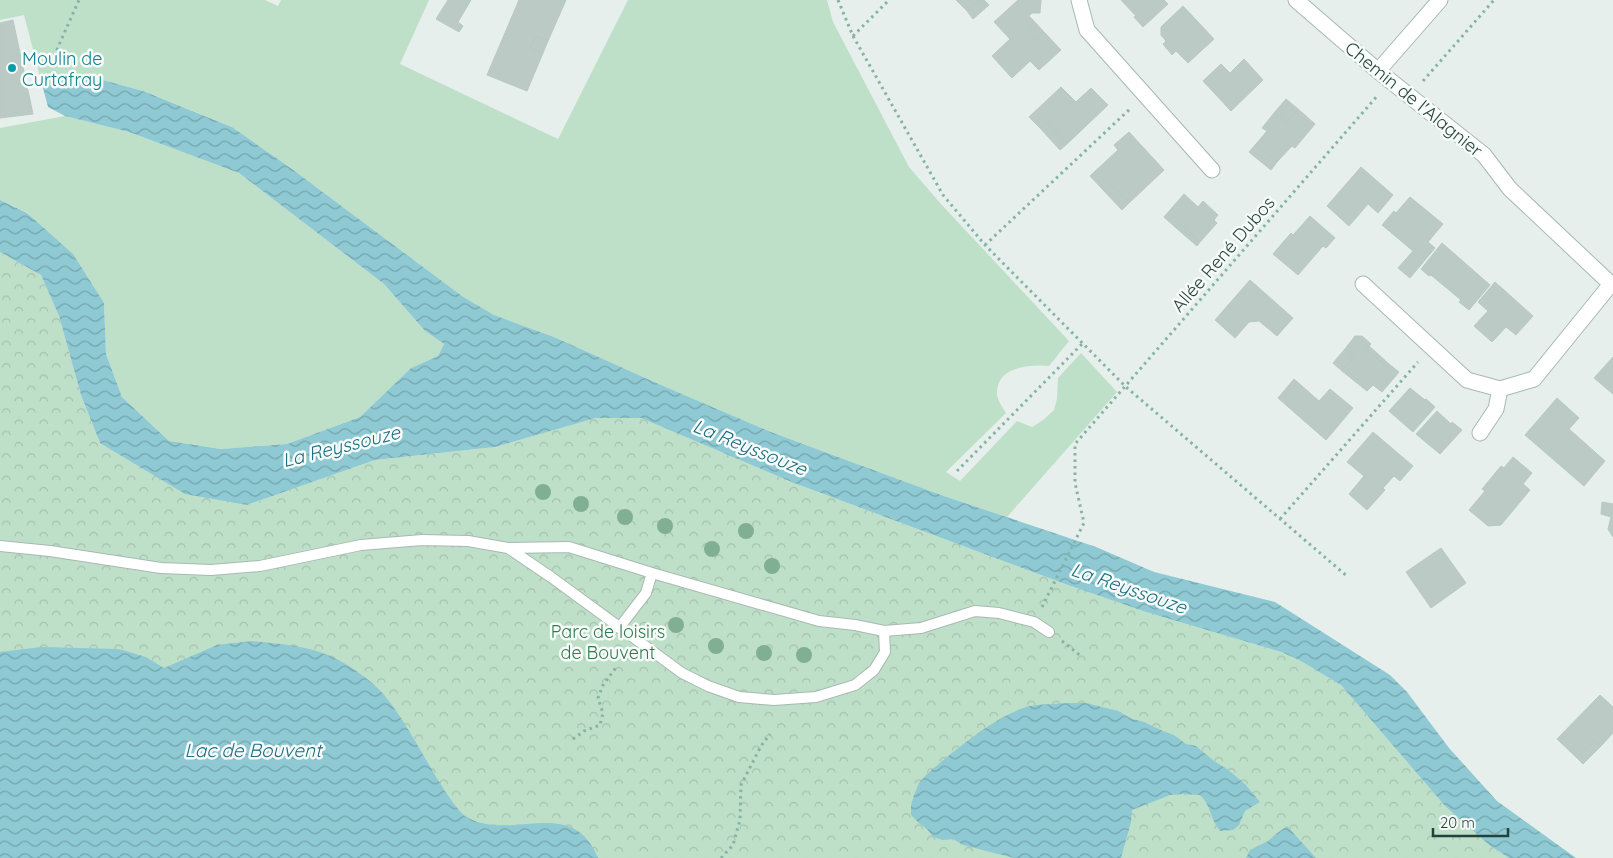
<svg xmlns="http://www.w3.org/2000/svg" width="1613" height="858" font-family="Quicksand,sans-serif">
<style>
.green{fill:#bfe0c8}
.park{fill:url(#park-crowns)}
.water{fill:url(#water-waves)}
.building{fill:#bbcac4;stroke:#b8c9c2}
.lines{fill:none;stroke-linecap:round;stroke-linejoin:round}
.service-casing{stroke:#a8b8b2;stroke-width:12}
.minor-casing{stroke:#a8b8b2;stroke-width:17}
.path{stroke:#86b3a5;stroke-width:3;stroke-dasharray:2.5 4;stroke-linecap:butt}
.service{stroke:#fff;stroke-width:10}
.minor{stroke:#fff;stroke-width:15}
.tree{fill:#80af93}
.culture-dot{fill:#0f9aa8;stroke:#f7fbf9;stroke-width:2}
.labels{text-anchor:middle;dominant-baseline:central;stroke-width:5;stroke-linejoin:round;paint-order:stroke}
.culture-label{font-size:18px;fill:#0d838f;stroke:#f7fbf9;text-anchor:start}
.street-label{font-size:18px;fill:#24423a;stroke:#f7fbf9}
.park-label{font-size:18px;fill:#2d7a4b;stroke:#f7fbf9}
.water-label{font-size:19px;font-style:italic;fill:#1c6f80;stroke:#f7fbf9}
</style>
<defs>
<pattern id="park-crowns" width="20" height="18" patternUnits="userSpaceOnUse" patternTransform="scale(1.25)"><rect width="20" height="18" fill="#bfe0c8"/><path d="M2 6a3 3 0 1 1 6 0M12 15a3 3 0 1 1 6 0" fill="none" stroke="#a4c1ad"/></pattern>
<pattern id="water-waves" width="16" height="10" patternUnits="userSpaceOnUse" patternTransform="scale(1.25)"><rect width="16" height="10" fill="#8ec9d4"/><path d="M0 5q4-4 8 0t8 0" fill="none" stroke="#74a5ad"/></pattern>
</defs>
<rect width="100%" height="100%" fill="#e6efeb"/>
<!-- green -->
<path class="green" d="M0 0H265L278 6 281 0H429L400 64 558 139 628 0H827L833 22 909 167 941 204 1069 341 1049 366C1029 364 995 367 997 395 998 401 1003 408 1006 413L946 472 960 481 1017 421 1032 427 1043 420 1054 410 1057 399 1058 378 1081 353 1117 392 1007 517 944 496 771 432 661 385 554 337 494 315 462 296 292 169 232 127 208 117 143 91 84 75 43 88 24 15 0 20Z
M65 116 129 132 239 173 384 284 425 331 444 344 438 356 411 368 360 417 287 444 221 449 169 441 122 397 106 354 104 303 28 213 0 200V128Z"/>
<!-- park -->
<path class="park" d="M0 252 41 275 59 316 81 395 100 443 247 505 375 460 495 447 596 418H641L794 483 1068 585 1146 612 1281 652 1299 660 1341 685 1445 806 1489 845 1509 858H0Z"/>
<!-- water -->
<path class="water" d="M81 74 143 91 232 127 292 169 462 296 494 315 554 337 661 385 771 432 841 458 944 496 1096 547 1154 572 1275 602 1390 675 1407 692 1449 748 1497 801 1576 858H1509L1489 845 1445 806 1341 685 1299 660 1281 652 1146 612 1068 585 794 483 641 418H596L495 447 375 460 247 505 185 494 100 443 81 395 59 316 41 275 0 252V200L27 213 73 254 104 303 106 354 122 397 169 441 221 449 287 444 360 417 411 368 438 356 444 344 425 331 384 284 239 173 129 132 65 116 48 107 43 88Z
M252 641C278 644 306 645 330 656 347 663 374 682 385 696 402 717 415 741 428 763 434 774 456 810 465 816 508 844 572 793 598 858H0V652L41 647 119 649 146 657 164 668 217 645Z
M1069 703H1086L1118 711 1132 719 1144 722 1163 731 1174 735 1186 744 1196 746 1214 761 1227 769 1245 784 1260 802 1245 811 1239 825 1233 830 1220 831C1210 819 1211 805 1200 795L1182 794 1170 795 1132 810 1131 822 1121 858H1014L963 845 953 839 943 840 933 837 927 829 920 824 911 815V805L914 795 919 783 927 774C951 753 999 713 1030 706 1042 704 1056 704 1069 703Z
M1287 826 1316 858H1246L1250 850 1268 841 1276 834Z"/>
<!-- building -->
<path class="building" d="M448 0H471L458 22 463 26 459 32 436 19Z
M519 0H566L548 41 536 36 530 48 543 53 527 91 487 75Z
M956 0H979L967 11Z
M979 0H984L989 5 973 19 967 11Z
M1018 0H1041L1040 13H1032L1029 16 1032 19V31L1028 35 1034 41 1044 32 1061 50 1039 70 1030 61 1012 78 992 56 1010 39 994 22Z
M1121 0H1164L1168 4 1143 27 1134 17 1136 16Z
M1183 6 1214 39 1188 63 1176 51 1172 55 1163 44 1166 41 1161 35V27Z
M1032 19 1044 32 1034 41 1028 35 1032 31Z
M13 20 33 114 0 118V23Z
M536 36 548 41 543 53 530 48Z
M1244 59 1263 80 1231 111 1203 81 1221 64 1230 73Z
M1061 87 1076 102 1091 88 1108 105 1067 144 1047 122 1040 128 1029 117Z
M1286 99 1298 109 1286 123 1274 113Z
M1298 109 1315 124 1295 148 1292 146 1277 162 1256 144 1267 131 1262 128 1274 113 1286 123Z
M1047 122 1067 144 1060 150 1040 128Z
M1129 132 1164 170 1129 203 1112 185 1105 192 1090 176 1118 150 1114 145Z
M1256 144 1277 162 1271 170 1249 152Z
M1361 167 1393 195 1378 213 1368 204 1349 226 1327 206Z
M1112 185 1129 203 1122 210 1105 192Z
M1184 194 1198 207 1203 201 1218 215 1214 220 1217 223 1200 242 1179 223 1175 227 1164 217Z
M1410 197 1443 224 1428 242 1435 248 1410 278 1398 268 1413 251 1382 225 1394 211 1396 213Z
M1310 216 1335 238 1326 248 1323 246 1298 275 1273 254 1291 233 1293 235Z
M1179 223 1200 242 1197 246 1175 227Z
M1442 243 1490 285 1469 310 1459 302 1461 300 1431 275 1429 276 1421 269Z
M1250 280 1293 318 1277 336 1259 321 1249 322 1235 338 1215 320Z
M1495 282 1533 316 1516 335 1506 327 1492 342 1474 326 1488 311 1478 302Z
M1355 336H1362L1371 344 1366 349 1387 367 1389 364 1399 372 1382 392 1373 385 1367 391 1342 371 1354 357 1345 349Z
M1369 346 1389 364 1387 367 1366 349Z
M1345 349 1354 357 1342 371 1333 363Z
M1613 357V394L1594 378Z
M1294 379 1319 401 1330 389 1353 408 1326 440 1278 398Z
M1410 388 1425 400 1426 399 1435 407 1413 432 1389 411Z
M1557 398 1579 418 1569 429 1605 461 1584 486 1525 435Z
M1437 411 1451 424 1452 422 1462 430 1440 454 1416 434Z
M1373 432 1413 466 1400 481 1394 476 1383 488 1385 490 1367 510 1349 494 1364 476 1347 462Z
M1513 457 1532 473 1523 484 1530 490 1501 525 1488 526 1469 510 1485 491 1482 489 1501 466 1504 468Z
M1602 502 1613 504V537L1608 529 1611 517 1601 514Z
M1441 548 1466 583 1431 608 1406 572Z
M1600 695 1613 707V733L1601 746 1594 740 1577 758 1557 739Z
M1594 740 1601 746 1583 764 1577 758Z"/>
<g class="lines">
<defs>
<path id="service" d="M0 546 50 551 161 568 211 570 260 566 361 545 422 540 468 541 508 548 551 577 682 673 708 686 739 697 774 700 816 697 855 685 874 670 885 652 884 631
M509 548 569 547 652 573 819 621 855 625 884 631 921 628 975 611 999 613 1034 622 1049 632
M619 628 646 593 652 573"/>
<path id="minor" d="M1079 0 1087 30 1212 170
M1296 0 1378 71 1484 155 1510 189 1613 286
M1378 71 1440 0
M1363 284 1467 380 1500 389 1534 379 1611 284
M1480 433 1496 409 1500 389"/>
</defs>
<!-- service casing -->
<use href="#service" class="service-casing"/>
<!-- minor casing -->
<use href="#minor" class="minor-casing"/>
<!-- path -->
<path class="path" d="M838 0 853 36 943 195 985 245 1126 387 1348 577
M853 36 889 0
M54 56 79 0
M1423 81 1494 0
M985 245 1131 108
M957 471 1082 344
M1280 519 1418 362
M1042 607 1084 523 1075 483V444L1378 95
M1062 641 1082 657
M573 739 584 731 600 725 603 713 598 698 603 685 617 666
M721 858 733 845 740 820 741 785 761 746 770 734"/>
<!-- service -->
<use href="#service" class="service"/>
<!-- minor -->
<use href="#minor" class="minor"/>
</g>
<!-- trees -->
<g class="tree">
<circle cx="543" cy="492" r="8"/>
<circle cx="581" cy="504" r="8"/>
<circle cx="625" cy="517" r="8"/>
<circle cx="665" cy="526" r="8"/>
<circle cx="746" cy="531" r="8"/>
<circle cx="712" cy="549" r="8"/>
<circle cx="772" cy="566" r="8"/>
<circle cx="676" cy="625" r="8"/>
<circle cx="716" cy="646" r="8"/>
<circle cx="764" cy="653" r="8"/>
<circle cx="804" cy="655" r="8"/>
</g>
<!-- markers -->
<circle class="culture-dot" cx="12" cy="68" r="5"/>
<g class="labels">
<!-- culture labels -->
<g class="culture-label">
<text x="22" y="58">Moulin de<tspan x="22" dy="21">Curtafray</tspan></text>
</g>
<!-- street labels -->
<g class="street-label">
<text transform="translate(1414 99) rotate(39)">Chemin de l'Alagnier</text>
<text transform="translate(1223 254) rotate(-49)">Allée René Dubos</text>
</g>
<!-- park labels -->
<g class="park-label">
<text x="608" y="631">Parc de loisirs<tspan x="608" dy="21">de Bouvent</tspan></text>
</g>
<!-- water labels -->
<g class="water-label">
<text transform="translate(341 446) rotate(-14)">La Reyssouze</text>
<text transform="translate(750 447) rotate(22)">La Reyssouze</text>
<text transform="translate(1129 588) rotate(19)">La Reyssouze</text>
<text x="253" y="750">Lac de Bouvent</text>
</g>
</g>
<!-- scale -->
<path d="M1433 828v8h75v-8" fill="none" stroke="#24423a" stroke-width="2.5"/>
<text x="1440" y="828" font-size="15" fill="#24423a" stroke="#f7fbf9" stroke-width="4" paint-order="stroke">20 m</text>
</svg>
